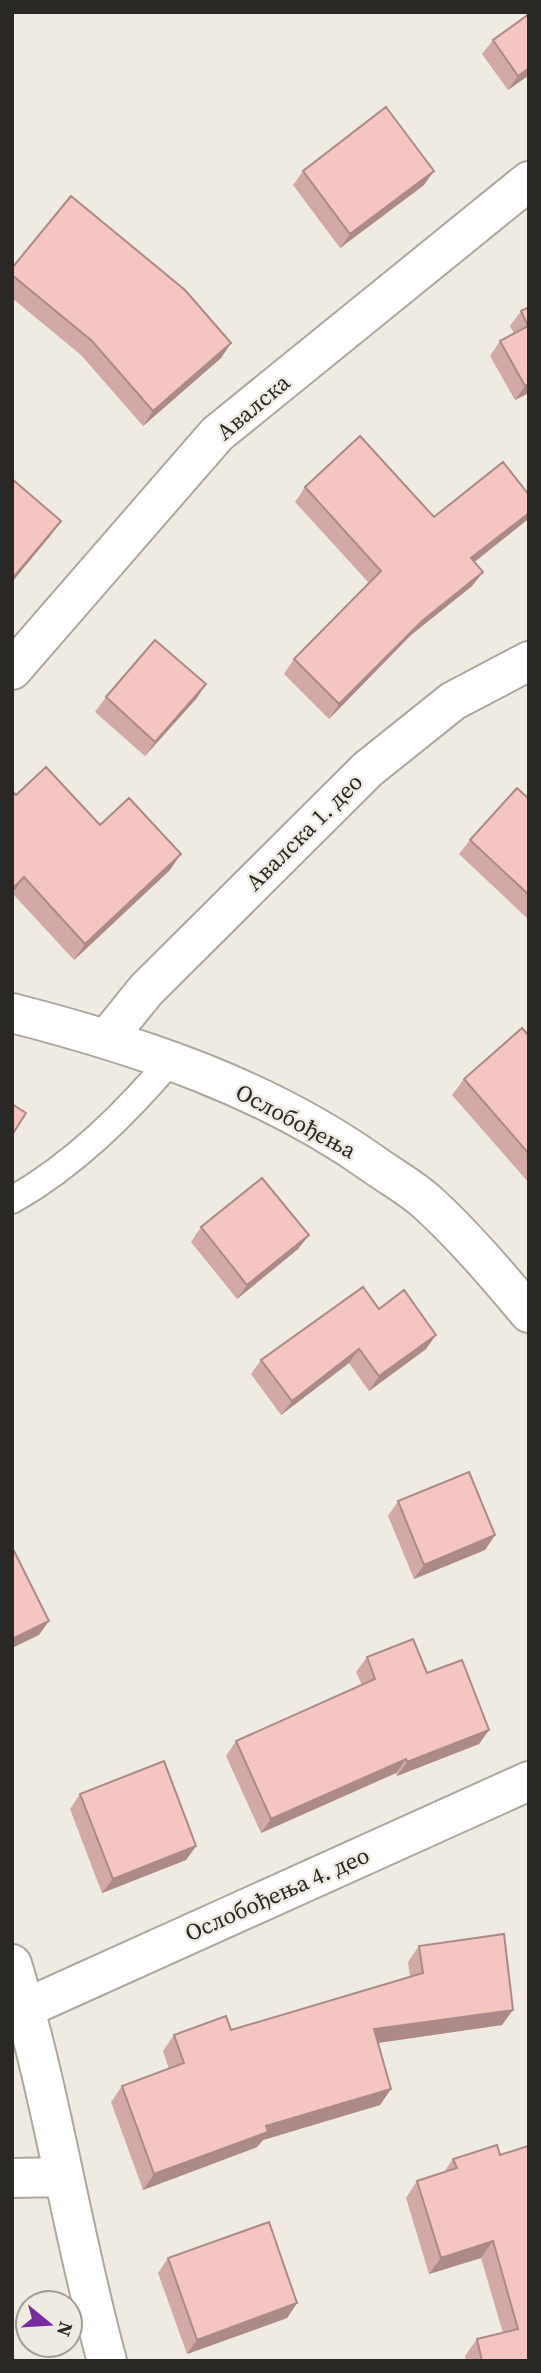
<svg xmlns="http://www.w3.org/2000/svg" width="541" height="2373" viewBox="0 0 541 2373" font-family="'Source Serif 4',serif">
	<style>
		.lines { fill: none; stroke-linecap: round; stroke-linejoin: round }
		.lane-casing { stroke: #aca8a0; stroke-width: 30 }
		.street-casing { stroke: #aca8a0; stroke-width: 42 }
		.secondary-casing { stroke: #aca8a0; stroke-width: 42 }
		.lane { stroke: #fff; stroke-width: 26 }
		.street { stroke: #fff; stroke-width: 38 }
		.secondary { stroke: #fff; stroke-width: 38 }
		.wall { fill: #d2a9a6 }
		.shaded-wall { fill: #ab8a87 }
		.building { fill: #f4c5c1; stroke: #ab8a87; stroke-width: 2 }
		.labels { text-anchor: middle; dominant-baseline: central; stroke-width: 5; stroke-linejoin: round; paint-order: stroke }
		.street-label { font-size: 23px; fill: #2a2825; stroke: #efebe2 }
	</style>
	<rect width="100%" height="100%" fill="#efebe2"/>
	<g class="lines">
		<defs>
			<path id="lane" d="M 12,1200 C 74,1165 126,1113 172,1059"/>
			<path id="street" d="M 12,670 L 217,434 L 529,181
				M 108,1037 L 146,990 L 368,769 L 453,701 L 529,661
				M 12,1964 C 52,2094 71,2230 107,2361
				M 26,2008 L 529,1781
				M 12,2178 L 62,2177"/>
			<path id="secondary" d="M 12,1013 C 141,1046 267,1088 376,1166 C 393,1178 413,1189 428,1203 C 465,1237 497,1275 529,1313"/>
		</defs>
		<use href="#lane" class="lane-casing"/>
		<use href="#street" class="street-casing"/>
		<use href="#secondary" class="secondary-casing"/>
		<use href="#lane" class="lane"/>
		<use href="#street" class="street"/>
		<use href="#secondary" class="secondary"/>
	</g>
	<path class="wall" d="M 493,40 L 529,75 L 508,90 L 482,54 Z
		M 303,171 L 424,185 L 340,248 L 293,185 Z
		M 12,268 L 231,343 L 221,358 L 143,426 L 81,355 L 12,298 Z
		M 529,307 L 529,393 L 515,400 L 490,356 L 500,341 L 514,333 L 510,326 L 521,311 Z
		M 305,487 L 434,517 L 527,520 L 475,562 L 483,572 L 472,586 L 411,635 L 329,719 L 284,674 L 294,659 L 369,583 L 295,502 Z
		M 206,684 L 196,699 L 145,756 L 95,712 L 106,697 Z
		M 16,795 L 100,825 L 170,870 L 74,960 L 13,894 Z
		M 529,799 L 529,920 L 459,854 L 470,840 Z
		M 529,1036 L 529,1183 L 452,1095 L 464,1079 Z
		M 201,1227 L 309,1235 L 298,1249 L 237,1299 L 191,1242 Z
		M 379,1309 L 426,1349 L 369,1391 L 349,1363 L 281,1415 L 251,1374 L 261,1360 Z
		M 398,1501 L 495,1535 L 485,1550 L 414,1579 L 388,1516 Z
		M 367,1657 L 427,1673 L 489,1730 L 479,1744 L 397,1776 L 396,1773 L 261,1833 L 226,1756 L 236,1741 L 362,1685 L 356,1672 Z
		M 80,1794 L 196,1846 L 186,1860 L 102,1893 L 70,1809 Z
		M 419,1946 L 502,2025 L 378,2043 L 391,2089 L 380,2105 L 263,2140 L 257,2147 L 143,2190 L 111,2102 L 122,2086 L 169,2069 L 163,2051 L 174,2035 L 231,2030 L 410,1977 L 408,1962 Z
		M 497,2145 L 529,2361 L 466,2361 L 465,2356 L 477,2339 L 503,2333 L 481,2258 L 429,2274 L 406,2198 L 417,2181 L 444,2172 L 453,2159 Z
		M 168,2258 L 297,2303 L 287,2318 L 187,2354 L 158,2273 Z"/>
	<path class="shaded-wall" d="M 529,68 L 529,75 L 508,90 L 518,76 Z
		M 434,171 L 424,185 L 340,248 L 350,234 Z
		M 231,343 L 221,358 L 143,426 L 153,411 Z
		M 529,384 L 529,393 L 515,400 L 525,386 Z
		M 529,513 L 529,518 L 527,520 L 461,572 L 471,558 Z
		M 61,521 L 51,535 L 12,582 L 12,579 Z
		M 483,572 L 472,586 L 411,635 L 329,719 L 339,704 L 422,621 Z
		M 206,684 L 196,699 L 145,756 L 155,742 Z
		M 181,854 L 170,870 L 74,960 L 85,944 Z
		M 24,877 L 12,894 L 12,889 Z
		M 309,1235 L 298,1249 L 237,1299 L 247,1285 Z
		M 436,1335 L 426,1349 L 369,1391 L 379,1376 Z
		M 359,1349 L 349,1363 L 281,1415 L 292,1401 Z
		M 495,1535 L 485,1550 L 414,1579 L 424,1565 Z
		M 49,1621 L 39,1635 L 12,1648 L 12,1639 Z
		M 489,1730 L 479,1744 L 397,1776 L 407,1762 Z
		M 406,1759 L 396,1773 L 261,1833 L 271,1819 Z
		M 196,1846 L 186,1860 L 102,1893 L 113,1879 Z
		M 513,2010 L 502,2025 L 363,2045 L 374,2029 Z
		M 391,2089 L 380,2105 L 263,2140 L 257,2147 L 143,2190 L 154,2174 L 266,2126 Z
		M 493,2241 L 481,2258 L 429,2274 L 441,2258 Z
		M 297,2303 L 287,2318 L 187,2354 L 197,2340 Z"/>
	<path class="building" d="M 529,14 L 529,68 L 518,76 L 493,40 Z
		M 386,107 L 434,171 L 350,234 L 303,171 Z
		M 71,196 L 185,290 L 231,343 L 153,411 L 92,341 L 12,275 L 12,268 Z
		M 529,307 L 529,384 L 525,386 L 500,341 L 528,326 L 521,311 Z
		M 360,436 L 434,517 L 503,462 L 529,495 L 529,513 L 471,558 L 483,572 L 422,621 L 339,704 L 294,659 L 381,571 L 305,487 Z
		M 12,479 L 61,521 L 12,579 Z
		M 155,640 L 206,684 L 155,742 L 106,697 Z
		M 46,767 L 100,825 L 129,798 L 181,854 L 85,944 L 24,877 L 12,889 L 12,791 L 16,795 Z
		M 517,788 L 529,799 L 529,895 L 470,840 Z
		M 522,1028 L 529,1036 L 529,1154 L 464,1079 Z
		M 12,1104 L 26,1113 L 12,1135 Z
		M 262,1178 L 309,1235 L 247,1285 L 201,1227 Z
		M 363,1287 L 379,1309 L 404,1290 L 436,1335 L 379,1376 L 359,1349 L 292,1401 L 261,1360 Z
		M 469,1472 L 495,1535 L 424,1565 L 398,1501 Z
		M 12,1547 L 49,1621 L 12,1639 Z
		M 413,1639 L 427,1673 L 462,1660 L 489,1730 L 407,1762 L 406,1759 L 271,1819 L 236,1741 L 375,1679 L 367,1657 Z
		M 164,1761 L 196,1846 L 113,1879 L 80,1794 Z
		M 504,1934 L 513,2010 L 374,2029 L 391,2089 L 266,2126 L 268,2132 L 154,2174 L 122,2086 L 184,2063 L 174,2035 L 226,2016 L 231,2030 L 423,1973 L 419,1946 Z
		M 497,2145 L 500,2155 L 528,2146 L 529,2149 L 529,2361 L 482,2361 L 477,2339 L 518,2329 L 493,2241 L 441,2258 L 417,2181 L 457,2168 L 453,2159 Z
		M 269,2222 L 297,2303 L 197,2340 L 168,2258 Z"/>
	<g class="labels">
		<g class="street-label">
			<text transform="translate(253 407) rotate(-40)">Авалска</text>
			<text transform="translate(304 832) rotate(-45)">Авалска 1. део</text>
			<text transform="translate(296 1121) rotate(28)">Ослобођења</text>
			<text transform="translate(277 1894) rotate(-24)">Ослобођења 4. део</text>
		</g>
	</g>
	<rect width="541" height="2373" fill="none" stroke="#2a2825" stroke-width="28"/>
	<g transform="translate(49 2324) rotate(108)"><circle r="33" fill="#efebe2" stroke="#a09d96" stroke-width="2"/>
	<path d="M0-5L12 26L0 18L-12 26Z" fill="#762b9e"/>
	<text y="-10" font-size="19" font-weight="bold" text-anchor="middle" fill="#2a2825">N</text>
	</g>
</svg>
